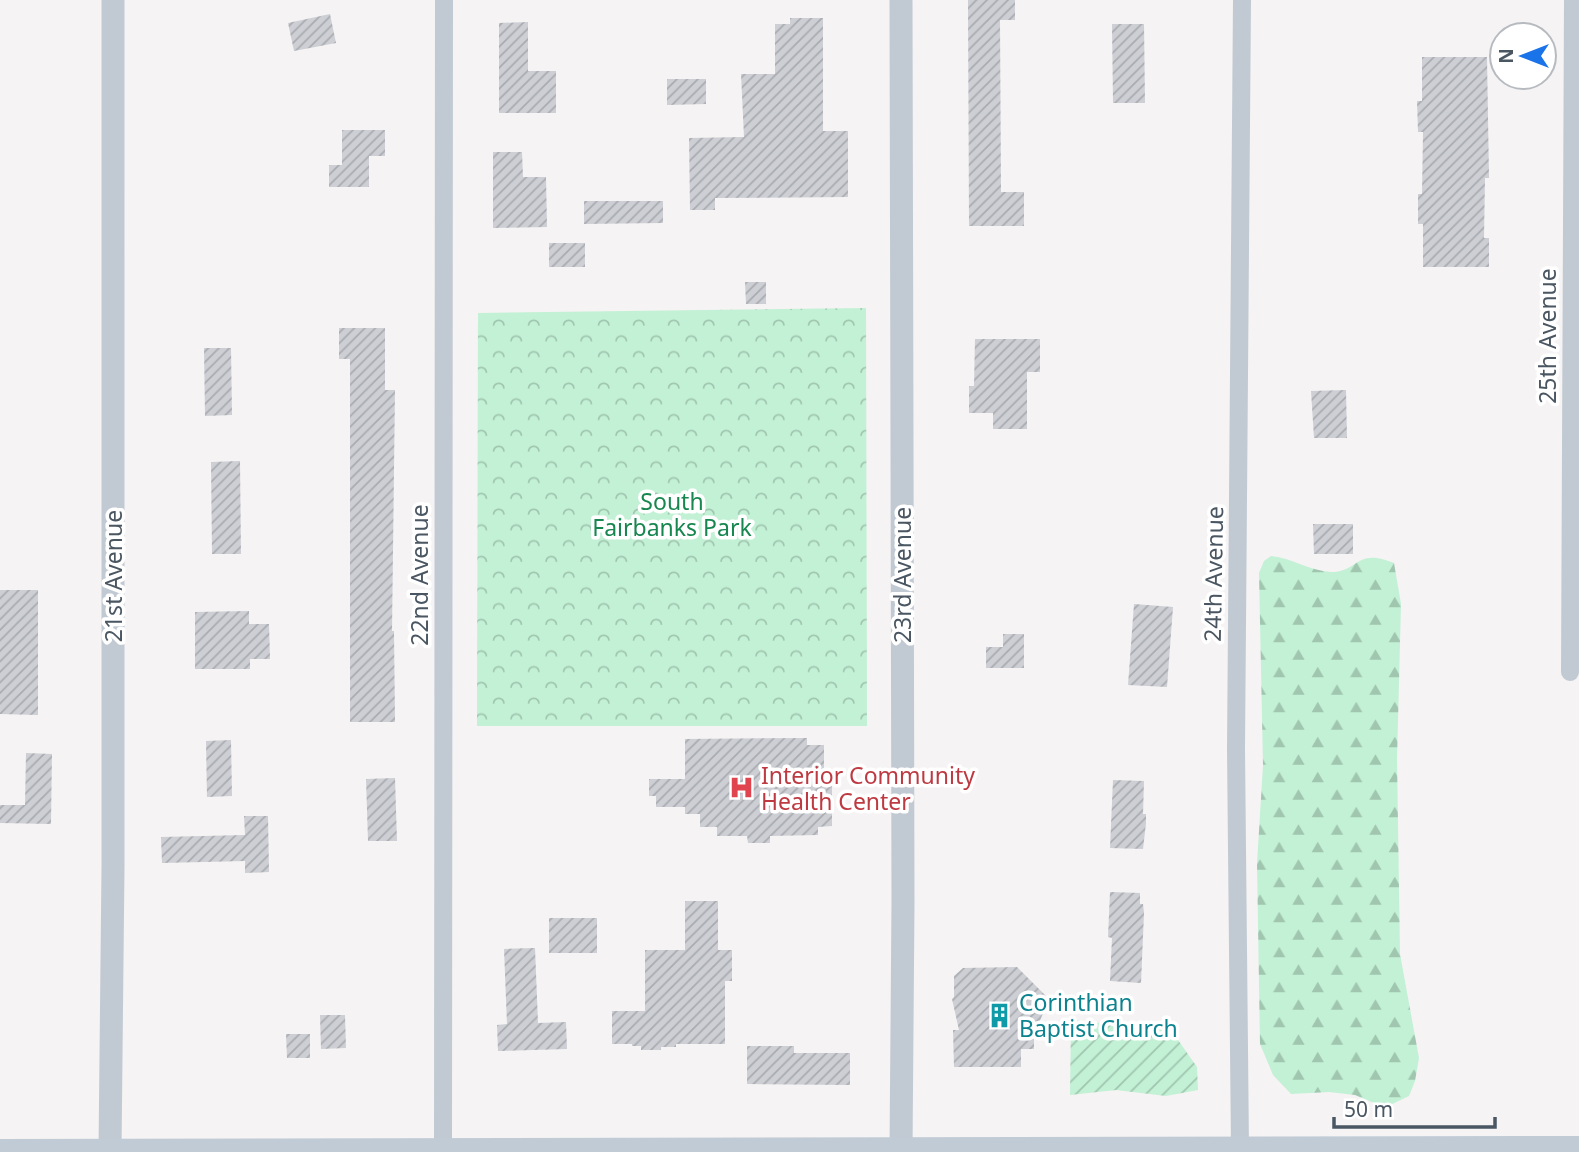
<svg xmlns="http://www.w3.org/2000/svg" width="1579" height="1152" viewBox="0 0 1579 1152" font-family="'Noto Sans',sans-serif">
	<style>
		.forest { fill: url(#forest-firs) }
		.park { fill: url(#park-crowns) }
		.garden { fill: url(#garden-furrows) }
		.building { fill: url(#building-hatch) }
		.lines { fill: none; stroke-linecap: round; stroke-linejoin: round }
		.minor { stroke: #c1cad2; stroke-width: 18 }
		.tertiary { stroke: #c1cad2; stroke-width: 23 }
		.secondary { stroke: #c1cbd6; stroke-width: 24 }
		.labels { text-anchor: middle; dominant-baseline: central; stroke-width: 7; stroke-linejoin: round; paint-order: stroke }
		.street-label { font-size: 23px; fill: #4a5661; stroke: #fff }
		.park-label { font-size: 23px; fill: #17864f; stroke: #fff }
		.health-label { font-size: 23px; fill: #be3a42; stroke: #fff; text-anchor: start }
		.culture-label { font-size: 23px; fill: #0d838f; stroke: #fff; text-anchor: start }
	</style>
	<defs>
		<pattern id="forest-firs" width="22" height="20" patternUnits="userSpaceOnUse" patternTransform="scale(1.75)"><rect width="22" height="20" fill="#c3f1d5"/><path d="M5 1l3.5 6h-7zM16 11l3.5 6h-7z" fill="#a0c6b0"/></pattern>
		<pattern id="park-crowns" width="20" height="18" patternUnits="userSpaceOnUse" patternTransform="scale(1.75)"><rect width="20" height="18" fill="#c3f1d5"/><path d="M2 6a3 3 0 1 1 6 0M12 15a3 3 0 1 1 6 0" fill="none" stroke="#a0c6b0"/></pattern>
		<pattern id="garden-furrows" width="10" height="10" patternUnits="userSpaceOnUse" patternTransform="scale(1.75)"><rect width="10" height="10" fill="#c3f1d5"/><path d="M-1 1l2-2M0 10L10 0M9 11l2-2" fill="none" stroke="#a0c6b0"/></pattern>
		<pattern id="building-hatch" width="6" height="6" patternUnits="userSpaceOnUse" patternTransform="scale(1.75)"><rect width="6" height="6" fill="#cdcfd5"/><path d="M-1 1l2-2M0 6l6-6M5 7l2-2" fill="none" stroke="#a8abb0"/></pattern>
	</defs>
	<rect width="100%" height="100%" fill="#f5f3f3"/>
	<path class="forest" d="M 1271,556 C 1293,558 1309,571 1331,572 C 1359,572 1356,547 1394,563 L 1401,604 L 1397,759 L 1400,954 L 1419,1058 L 1415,1081 L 1409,1096 L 1388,1106 L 1374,1103 L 1355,1095 L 1329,1092 L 1291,1094 L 1273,1075 L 1260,1044 L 1257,864 L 1263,765 L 1259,573 L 1264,561 Z"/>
	<path class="park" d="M 866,308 L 867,726 L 477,726 L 478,313 Z"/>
	<path class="garden" d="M 1071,1020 L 1171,1030 L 1197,1067 L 1198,1090 L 1166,1096 L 1116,1090 L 1070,1095 Z"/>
	<path class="building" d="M 968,0 L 1015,0 L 1015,20 L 1000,20 L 1001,192 L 1024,192 L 1024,226 L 969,226 Z
		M 330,14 L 336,43 L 294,51 L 288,23 Z
		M 790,18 L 823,18 L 823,131 L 848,131 L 848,197 L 715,198 L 715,210 L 690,210 L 689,138 L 744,137 L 741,74 L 775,74 L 775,24 L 790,24 Z
		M 528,22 L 528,71 L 556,71 L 556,113 L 499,113 L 499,23 Z
		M 1112,24 L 1144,24 L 1145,103 L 1113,103 Z
		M 1422,57 L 1487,57 L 1489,178 L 1485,178 L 1484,238 L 1489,238 L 1489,267 L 1423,267 L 1423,224 L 1418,224 L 1418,194 L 1422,194 L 1423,132 L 1418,132 L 1417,101 L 1422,101 Z
		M 667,79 L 706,79 L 706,104 L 667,105 Z
		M 342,130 L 385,130 L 385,156 L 369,156 L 369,187 L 329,187 L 329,165 L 342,165 Z
		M 493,152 L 522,152 L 523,177 L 546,177 L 547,227 L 493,228 Z
		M 584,201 L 663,201 L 663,223 L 584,224 Z
		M 549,243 L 585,243 L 585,267 L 549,267 Z
		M 745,282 L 766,282 L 766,304 L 746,304 Z
		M 339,328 L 385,328 L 385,390 L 395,390 L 392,631 L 394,631 L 395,722 L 350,722 L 350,359 L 339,359 Z
		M 975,339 L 1040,339 L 1040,372 L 1027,372 L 1027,429 L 993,429 L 993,413 L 969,413 L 969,386 L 974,386 Z
		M 204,348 L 231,348 L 232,415 L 205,416 Z
		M 1346,390 L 1347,438 L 1314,438 L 1311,391 Z
		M 240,461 L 241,554 L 212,554 L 211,462 Z
		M 1313,524 L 1353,524 L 1353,554 L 1314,554 Z
		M 0,590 L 38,590 L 38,715 L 0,714 Z
		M 1134,604 L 1173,607 L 1167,687 L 1128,685 Z
		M 249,611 L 249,624 L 269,624 L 270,659 L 250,659 L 250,669 L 195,669 L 195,612 Z
		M 1003,634 L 1024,634 L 1024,668 L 986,668 L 986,647 L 1003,647 Z
		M 807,738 L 807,745 L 824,745 L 824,779 L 832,779 L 832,826 L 818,827 L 818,835 L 770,836 L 770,843 L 748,843 L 747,836 L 717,836 L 717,827 L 700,827 L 700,814 L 685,814 L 685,807 L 656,807 L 656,796 L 649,796 L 649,779 L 685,779 L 685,739 Z
		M 231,740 L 232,796 L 207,797 L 206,741 Z
		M 26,753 L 52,754 L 51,824 L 0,823 L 0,805 L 25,805 Z
		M 395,778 L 397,841 L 368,841 L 366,779 Z
		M 1113,780 L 1144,781 L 1143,814 L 1146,814 L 1146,823 L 1143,849 L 1110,848 Z
		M 244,816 L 268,816 L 269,872 L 245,873 L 245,861 L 162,863 L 161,837 L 245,835 Z
		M 1110,892 L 1140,893 L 1140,904 L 1143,904 L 1144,913 L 1141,983 L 1110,981 L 1112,938 L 1108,937 Z
		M 685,901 L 718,901 L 718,950 L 732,950 L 732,981 L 725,981 L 725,1044 L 676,1044 L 676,1047 L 661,1047 L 661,1050 L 641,1050 L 641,1046 L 632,1046 L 632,1044 L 612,1044 L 612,1011 L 645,1011 L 645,950 L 685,950 Z
		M 549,918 L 597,918 L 597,953 L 549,953 Z
		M 535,948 L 538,1023 L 566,1022 L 567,1049 L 498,1051 L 497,1025 L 507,1024 L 504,949 Z
		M 1017,967 L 1049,999 L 1034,1035 L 1034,1049 L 1021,1049 L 1021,1067 L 954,1067 L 953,1030 L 959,1030 L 952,999 L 954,997 L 954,976 L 963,968 Z
		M 320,1015 L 345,1015 L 346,1048 L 321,1049 Z
		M 286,1034 L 310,1034 L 310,1058 L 287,1058 Z
		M 747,1046 L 794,1046 L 794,1053 L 850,1053 L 850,1085 L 747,1084 Z"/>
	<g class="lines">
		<path class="minor" d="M 1570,672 L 1573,0
			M 1240,1149 L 1236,749 L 1242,0
			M 443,1150 L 444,0"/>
		<path class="tertiary" d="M 110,1151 L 113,866 L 113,0
			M 901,1152 L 903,901 L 901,0"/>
		<path class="secondary" d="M 0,1151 L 1579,1148"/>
	</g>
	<defs>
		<symbol id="hospital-bare" viewBox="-9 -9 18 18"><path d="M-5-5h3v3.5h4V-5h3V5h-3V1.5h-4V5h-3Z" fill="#e0444e" stroke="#fff" stroke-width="2.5" paint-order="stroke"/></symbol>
		<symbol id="building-bare" viewBox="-9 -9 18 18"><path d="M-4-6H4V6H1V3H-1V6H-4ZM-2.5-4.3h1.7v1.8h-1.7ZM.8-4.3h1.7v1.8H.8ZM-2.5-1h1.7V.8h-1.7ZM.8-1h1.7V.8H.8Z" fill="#0f9aa8" stroke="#fff" stroke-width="2.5" paint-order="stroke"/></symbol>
	</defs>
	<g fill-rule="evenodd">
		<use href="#hospital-bare" x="724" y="770" width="35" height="35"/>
		<use href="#building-bare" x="982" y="998" width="35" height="35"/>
	</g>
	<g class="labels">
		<g class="street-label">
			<text transform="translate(1547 336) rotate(-90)">25th Avenue</text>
			<text transform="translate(1213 574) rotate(-89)">24th Avenue</text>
			<text transform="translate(419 575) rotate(-90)">22nd Avenue</text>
			<text transform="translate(902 575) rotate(-90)">23rd Avenue</text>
			<text transform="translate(113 576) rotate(-90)">21st Avenue</text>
		</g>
		<g class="park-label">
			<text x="672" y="501">South<tspan x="672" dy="26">Fairbanks Park</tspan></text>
		</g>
		<g class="health-label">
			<text x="761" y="775">Interior Community<tspan x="761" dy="26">Health Center</tspan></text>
		</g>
		<g class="culture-label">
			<text x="1019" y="1002">Corinthian<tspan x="1019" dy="26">Baptist Church</tspan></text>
		</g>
	</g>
	<g transform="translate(1523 56) rotate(270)"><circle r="33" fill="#ffffff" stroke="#b7bbc0" stroke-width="2"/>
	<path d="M0-5L12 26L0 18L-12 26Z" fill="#1a73e8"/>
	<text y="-10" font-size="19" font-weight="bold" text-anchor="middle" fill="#4a5661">N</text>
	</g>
	<path d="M1334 1117v10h161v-10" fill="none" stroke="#4a5661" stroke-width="3.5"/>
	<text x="1344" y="1117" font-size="21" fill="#4a5661" stroke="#ffffff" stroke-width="5" paint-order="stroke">50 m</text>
</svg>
